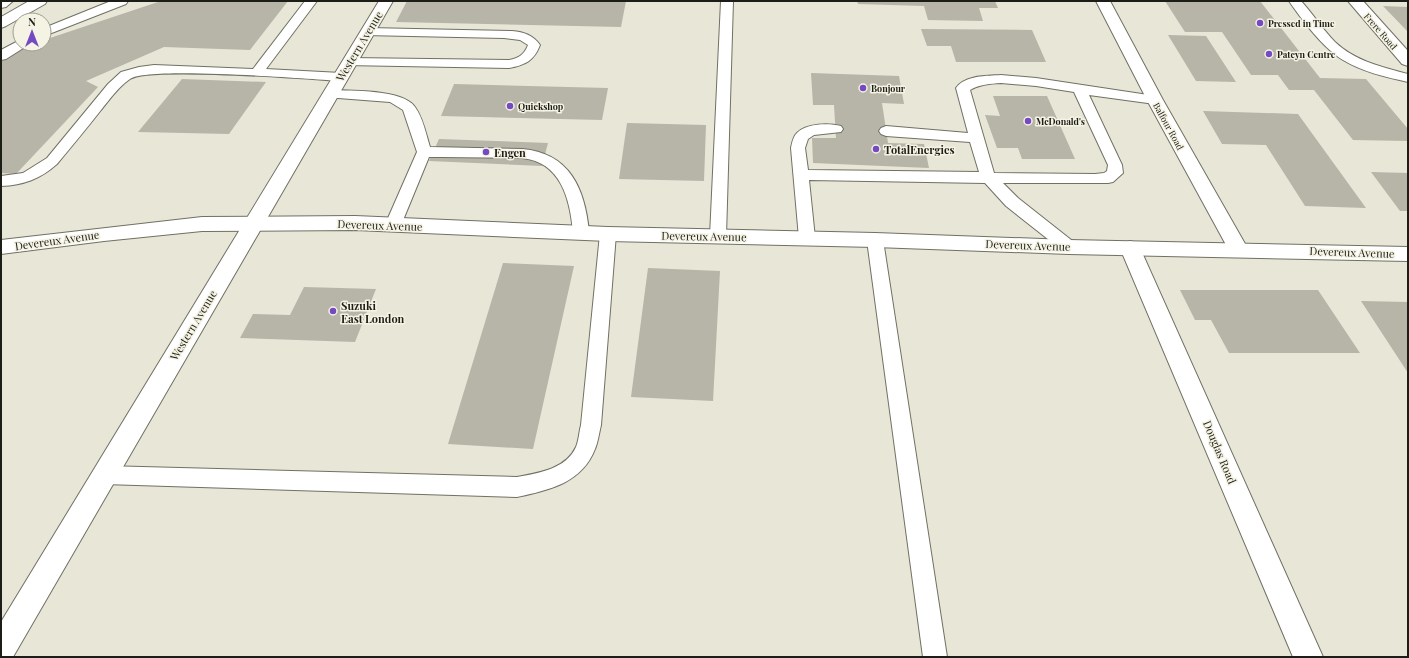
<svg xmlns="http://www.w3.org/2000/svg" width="1409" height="658" viewBox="0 0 1409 658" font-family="'Playfair Display',serif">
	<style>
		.building { fill: #b6b5a7 }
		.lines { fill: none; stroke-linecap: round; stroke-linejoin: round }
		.service-casing { stroke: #717063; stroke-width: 2 }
		.minor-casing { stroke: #717063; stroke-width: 2 }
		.tertiary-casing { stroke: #717063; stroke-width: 2 }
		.secondary-casing { stroke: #717063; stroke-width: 2 }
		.primary-casing { stroke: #717063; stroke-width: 2 }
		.service { fill: #fff; fill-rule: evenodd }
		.minor { fill: #fff; fill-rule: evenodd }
		.tertiary { fill: #fff; fill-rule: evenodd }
		.secondary { fill: #fff; fill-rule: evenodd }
		.primary { fill: #fff; fill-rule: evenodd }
		.poi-dot { fill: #7549c1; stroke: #f4f3e4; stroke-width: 1.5 }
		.labels { text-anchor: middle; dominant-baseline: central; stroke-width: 3; stroke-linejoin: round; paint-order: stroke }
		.far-poi-label { font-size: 9px; font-weight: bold; fill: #1d1d17; stroke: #f4f3e4; text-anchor: start }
		.far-street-label { font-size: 9px; fill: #1d1d17; stroke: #f4f3e4 }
		.street-label { font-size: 11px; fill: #1d1d17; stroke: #f4f3e4 }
		.poi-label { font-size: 11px; font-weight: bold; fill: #1d1d17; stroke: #f4f3e4; text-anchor: start }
	</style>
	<rect width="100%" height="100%" fill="#e7e6d7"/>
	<path class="building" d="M 161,1 L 288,1 L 250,50 L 164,47 L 86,81 L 98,87 L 16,174 L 1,173 L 1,59 L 11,51 L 32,44 L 44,44 L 44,40 Z
		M 407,1 L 626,1 L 621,27 L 396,22 Z
		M 857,1 L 995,1 L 998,8 L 979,8 L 983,21 L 928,20 L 924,6 L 858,4 Z
		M 1165,1 L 1260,1 L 1320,78 L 1366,79 L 1408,129 L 1408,141 L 1353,140 L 1314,90 L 1289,90 L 1278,75 L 1251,75 L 1222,32 L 1185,32 Z
		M 1383,6 L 1408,7 L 1408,32 Z
		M 921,29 L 1032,30 L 1046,62 L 956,62 L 951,46 L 927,46 Z
		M 1168,35 L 1206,36 L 1236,82 L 1196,81 Z
		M 811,73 L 899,76 L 904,104 L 882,103 L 888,143 L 924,144 L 929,168 L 813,163 L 812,138 L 836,138 L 834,105 L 813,105 Z
		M 182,79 L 266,82 L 229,134 L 138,132 Z
		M 454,84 L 608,88 L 602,120 L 441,116 Z
		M 993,96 L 1047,96 L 1075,159 L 1022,159 L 1018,148 L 997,148 L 985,115 L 1000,116 Z
		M 1203,111 L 1298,114 L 1366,208 L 1305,206 L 1266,145 L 1222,144 Z
		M 627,123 L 706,125 L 704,181 L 619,179 Z
		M 439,139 L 548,143 L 542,166 L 429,161 Z
		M 1371,172 L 1408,173 L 1408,211 L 1400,211 Z
		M 503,263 L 574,266 L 533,449 L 448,444 Z
		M 648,268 L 720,271 L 713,401 L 631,397 Z
		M 304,287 L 376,289 L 355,342 L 240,338 L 253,314 L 290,315 Z
		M 1180,290 L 1318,290 L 1360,353 L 1229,353 L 1211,320 L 1195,320 Z
		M 1361,301 L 1408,302 L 1408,373 Z"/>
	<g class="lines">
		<defs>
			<path id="service" d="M 111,1 L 128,1 L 126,4 L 44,36 L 44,28 Z
				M 305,1 L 317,1 L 266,69 L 341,73 L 346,74 L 348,77 L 346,80 L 341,81 C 309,79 148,66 130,79 C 118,87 110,99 101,110 C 87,128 72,146 57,164 C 40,179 24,185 1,186 L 1,176 L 23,173 L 47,158 L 108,84 L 121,72 L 139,67 L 154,65 L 253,69 Z
				M 721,1 L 733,1 L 726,236 L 724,240 L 718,242 L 712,240 L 710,236 Z
				M 1289,1 L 1301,1 C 1313,14 1323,30 1335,42 C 1355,61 1382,67 1408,74 L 1408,82 C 1386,77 1363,72 1343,60 C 1324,49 1302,20 1289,1 Z
				M 368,28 L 512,31 C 524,32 533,35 540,45 C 534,61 525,65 509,68 L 345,65 L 343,62 L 345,59 L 350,58 L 509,60 C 519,58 524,55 528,45 L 520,40 L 504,38 L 364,35 L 362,32 L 364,29 Z
				M 20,40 L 20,44 L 26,44 L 25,47 L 6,59 L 1,60 L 1,50 Z
				M 1001,75 L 1036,78 L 1155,96 L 1160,97 L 1162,100 L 1160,103 L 1155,104 L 1089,95 L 1122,165 L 1123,173 L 1113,182 L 1108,183 L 1003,183 L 1018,198 L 1075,243 L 1077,247 L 1075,251 L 1069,253 L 1063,251 L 1006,206 L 985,183 L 809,180 L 815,238 L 813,242 L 807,244 L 801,242 L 799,238 L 791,148 C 792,143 793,137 797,133 C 806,123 829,123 841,126 L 843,129 L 841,132 L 814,135 L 808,139 L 805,148 L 808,170 L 979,172 L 970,142 L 886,136 L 881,134 L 879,131 L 881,128 L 886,126 L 968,133 L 956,88 C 965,75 987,76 1001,75 ZM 1001,83 L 1036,86 L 1074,92 L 1108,165 L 1107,171 L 1104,173 L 1095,174 L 994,173 L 970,90 C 980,84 990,84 1001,83 Z
				M 330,90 C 351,91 403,89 415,107 C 423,118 426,134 430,147 L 522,149 C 570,153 585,189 589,232 L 587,236 L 581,238 L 575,236 L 573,232 C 570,199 561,162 522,158 L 441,157 L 429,157 L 401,225 L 399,229 L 393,231 L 387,229 L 385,225 L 417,152 L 403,110 L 390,102 L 325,97 L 323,94 L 325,91 Z
				M 608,228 L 614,230 L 616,234 L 601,425 C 599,433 598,442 595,449 C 582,483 549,490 517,497 L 104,484 L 97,482 L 94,475 L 97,468 L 104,466 L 517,477 C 539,473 566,469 576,447 C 579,440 579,432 581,425 L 600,234 L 602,230 Z
				M 875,234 L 881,236 L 883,240 L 947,657 L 923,657 L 867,240 L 869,236 Z"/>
			<path id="minor" d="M 379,1 L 393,1 L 13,657 L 1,657 L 1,622 Z
				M 1096,1 L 1110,1 L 1163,100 L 1248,249 L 1245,254 L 1238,256 L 1231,254 L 1147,100 Z
				M 1130,241 L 1137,243 L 1140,248 L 1323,657 L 1293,657 L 1120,248 L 1123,243 Z"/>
			<path id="tertiary" d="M 1348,1 L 1363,1 L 1408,51 L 1408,66 L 1402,64 Z"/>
			<path id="secondary" d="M 355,216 L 608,227 L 875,233 L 1069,240 L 1408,247 L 1408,261 L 1069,254 L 875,247 L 608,241 L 355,230 L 202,231 L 104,241 L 1,254 L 1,240 L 202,217 Z"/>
			<path id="primary" d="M 1,1 L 13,1 L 6,7 L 1,8 Z
				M 29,1 L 47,1 L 45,4 L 6,26 L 1,28 L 1,17 Z"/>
		</defs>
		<use href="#service" class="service-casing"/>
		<use href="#minor" class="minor-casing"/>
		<use href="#tertiary" class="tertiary-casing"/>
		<use href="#secondary" class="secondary-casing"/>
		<use href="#primary" class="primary-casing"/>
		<use href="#service" class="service"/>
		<use href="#minor" class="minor"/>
		<use href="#tertiary" class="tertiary"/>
		<use href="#secondary" class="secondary"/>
		<use href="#primary" class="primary"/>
	</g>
	<g class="poi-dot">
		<circle cx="1260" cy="23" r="4"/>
		<circle cx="1269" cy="54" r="4"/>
		<circle cx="863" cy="88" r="4"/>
		<circle cx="510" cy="106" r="4"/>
		<circle cx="1028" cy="121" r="4"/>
		<circle cx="876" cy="149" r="4"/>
		<circle cx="486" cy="152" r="4"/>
		<circle cx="333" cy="311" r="4"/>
	</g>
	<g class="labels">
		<g class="far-poi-label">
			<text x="1268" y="23">Pressed in Time</text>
			<text x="1277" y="54">Patcyn Centre</text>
			<text x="871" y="88">Bonjour</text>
			<text x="518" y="106">Quickshop</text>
			<text x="1036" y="121">McDonald's</text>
		</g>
		<g class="far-street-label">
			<text transform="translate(1381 31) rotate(49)">Frere Road</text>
			<text transform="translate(1169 126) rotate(61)">Balfour Road</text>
		</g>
		<g class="street-label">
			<text transform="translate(359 46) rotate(-59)">Western Avenue</text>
			<text transform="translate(380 225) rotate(2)">Devereux Avenue</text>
			<text transform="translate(704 236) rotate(1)">Devereux Avenue</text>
			<text transform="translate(57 240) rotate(-8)">Devereux Avenue</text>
			<text transform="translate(1028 245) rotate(2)">Devereux Avenue</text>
			<text transform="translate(1352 252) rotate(2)">Devereux Avenue</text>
			<text transform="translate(193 325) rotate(-59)">Western Avenue</text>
			<text transform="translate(1220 452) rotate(67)">Douglas Road</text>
		</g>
		<g class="poi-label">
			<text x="884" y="149">TotalEnergies</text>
			<text x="494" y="152">Engen</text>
			<text x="341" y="305">Suzuki<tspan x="341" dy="13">East London</tspan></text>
		</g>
	</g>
	<rect width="1409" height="658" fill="none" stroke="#1d1d17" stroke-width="4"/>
	<g transform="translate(32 32)"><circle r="19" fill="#f4f3e4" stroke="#9e9d92"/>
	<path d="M0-3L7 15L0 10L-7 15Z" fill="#7549c1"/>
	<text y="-6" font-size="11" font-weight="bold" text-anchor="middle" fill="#1d1d17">N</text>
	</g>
</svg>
